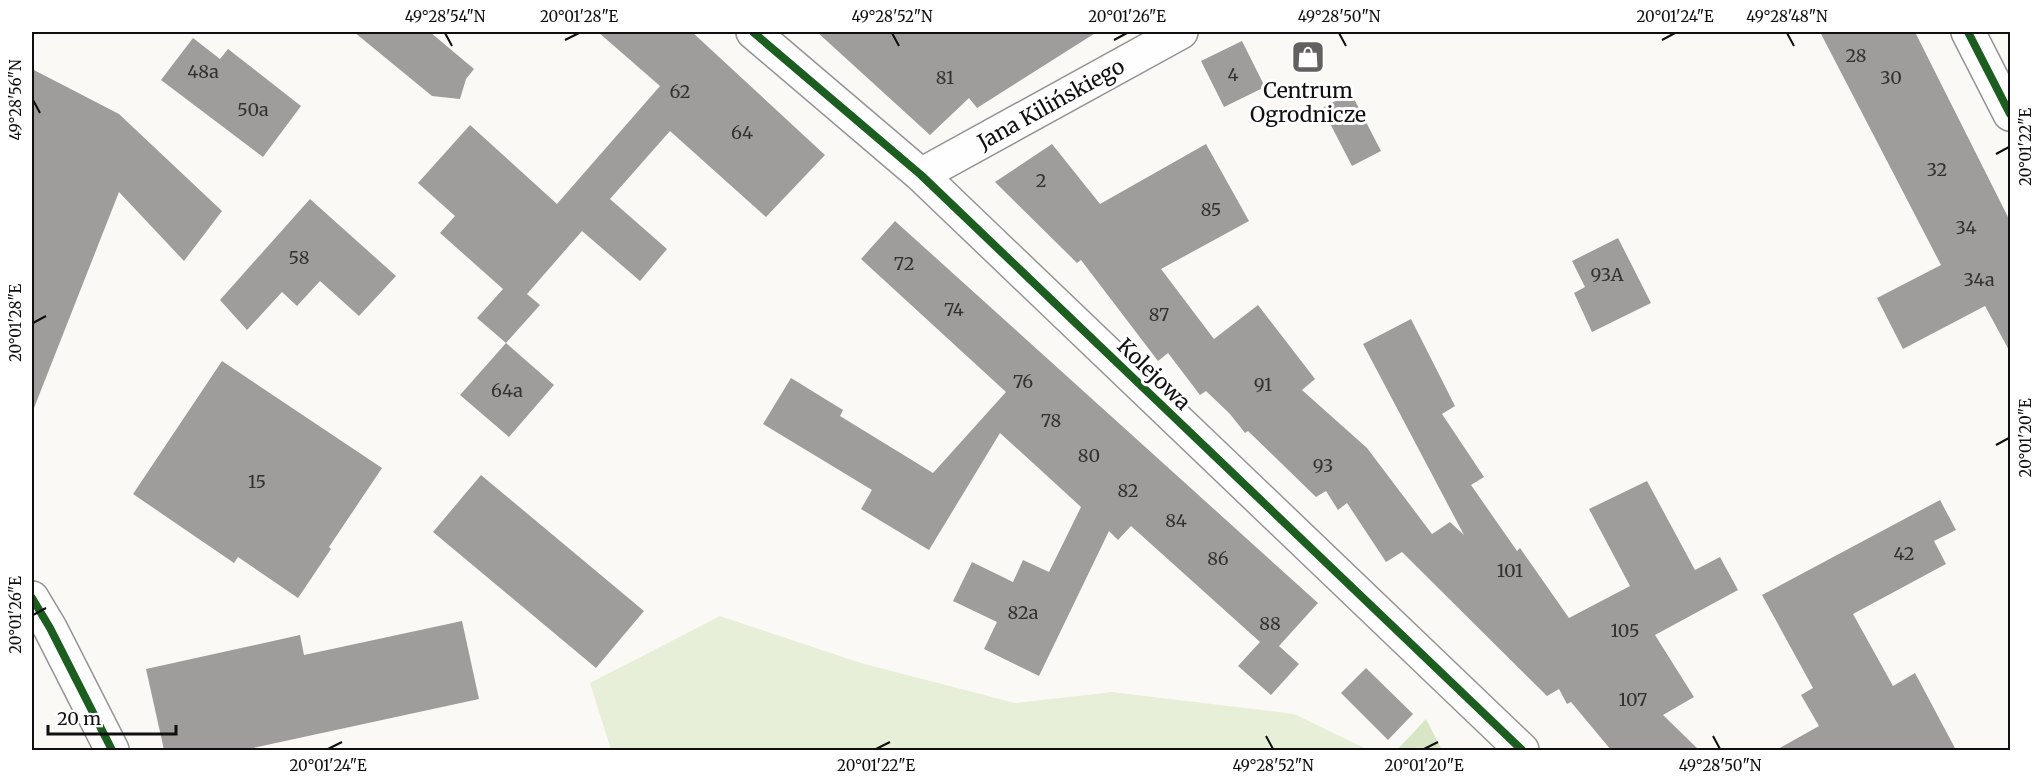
<svg xmlns="http://www.w3.org/2000/svg" width="2042" height="782" viewBox="0 0 2042 782" font-family="Merriweather,serif">
	<style>
		.green { fill: #e8efd8 }
		.forest { fill: #d9e6c6 }
		.building { fill: #9f9d9b }
		.lines { fill: none; stroke-linecap: round; stroke-linejoin: round }
		.minor-casing { stroke: #959493; stroke-width: 36 }
		.minor { stroke: #fefefe; stroke-width: 33 }
		.cycleway-casing { stroke: #fff; stroke-width: 11 }
		.cycleway { stroke: #1b5e20; stroke-width: 8 }
		.ticks { fill: none; stroke: #0f0f0f; stroke-width: 2 }
		.labels { text-anchor: middle; dominant-baseline: central; stroke-width: 6; stroke-linejoin: round; paint-order: stroke }
		.number-label { font-size: 18px; fill: #333232 }
		.poi-label { font-size: 21px; fill: #0f0f0f; stroke: #fff }
		.street-label { font-size: 21px; fill: #0f0f0f; stroke: #fff }
		.neatline { fill: none; stroke: #0f0f0f; stroke-width: 2 }
		.ticks-label { font-size: 15px; text-anchor: middle; fill: #0f0f0f }
	</style>
	<rect width="100%" height="100%" fill="#fbf9f6"/>
	<path class="green" d="M 720,616 L 861,663 L 1015,703 L 1112,692 L 1294,714 L 1369,750 L 611,750 L 590,683 Z"/>
	<path class="forest" d="M 1426,719 L 1442,750 L 1397,750 Z"/>
	<path class="building" d="M 354,32 L 430,32 L 474,69 L 466,79 L 460,99 L 432,96 Z
		M 598,32 L 692,32 L 825,155 L 766,217 L 670,131 L 610,199 L 667,249 L 640,281 L 582,231 L 527,294 L 540,305 L 506,343 L 477,318 L 503,289 L 440,233 L 455,216 L 418,183 L 470,125 L 557,204 L 660,86 Z
		M 817,32 L 1097,32 L 977,108 L 969,98 L 930,135 Z
		M 1820,32 L 1915,32 L 2010,221 L 2010,352 L 1985,306 L 1903,349 L 1877,298 L 1941,265 Z
		M 193,38 L 220,59 L 228,49 L 301,106 L 263,157 L 161,80 Z
		M 1242,41 L 1265,87 L 1224,107 L 1201,61 Z
		M 32,69 L 119,114 L 222,211 L 184,261 L 119,192 L 34,408 L 32,408 Z
		M 1351,93 L 1381,151 L 1352,166 L 1322,108 Z
		M 1052,144 L 1100,204 L 1206,144 L 1249,221 L 1161,269 L 1214,339 L 1258,305 L 1315,379 L 1302,390 L 1367,448 L 1432,534 L 1450,522 L 1464,535 L 1363,344 L 1411,319 L 1455,406 L 1442,414 L 1484,477 L 1471,485 L 1517,551 L 1520,548 L 1569,618 L 1630,586 L 1589,509 L 1647,481 L 1695,570 L 1720,557 L 1738,590 L 1655,635 L 1694,697 L 1663,715 L 1699,750 L 1611,750 L 1571,702 L 1567,704 L 1559,689 L 1547,696 L 1402,552 L 1386,562 L 1347,503 L 1338,510 L 1326,491 L 1316,497 L 1248,431 L 1245,433 L 1230,414 L 1206,391 L 1200,395 L 1168,353 L 1158,361 L 1081,260 L 1077,263 L 995,182 Z
		M 310,199 L 396,276 L 359,316 L 320,281 L 297,306 L 282,292 L 247,330 L 220,300 Z
		M 895,221 L 1318,603 L 1279,646 L 1299,664 L 1271,695 L 1238,666 L 1260,642 L 1131,526 L 1118,540 L 1109,531 L 1039,676 L 984,649 L 997,622 L 953,601 L 972,562 L 1013,582 L 1023,560 L 1049,572 L 1081,507 L 1000,433 L 929,550 L 861,509 L 872,490 L 763,424 L 791,378 L 843,410 L 840,416 L 933,473 L 1006,392 L 861,259 Z
		M 1618,238 L 1651,303 L 1592,332 L 1574,293 L 1585,287 L 1572,261 Z
		M 506,343 L 554,385 L 509,437 L 460,395 Z
		M 222,361 L 382,468 L 329,547 L 331,549 L 298,598 L 238,557 L 234,563 L 133,494 Z
		M 481,475 L 644,611 L 596,668 L 433,532 Z
		M 1940,500 L 1956,530 L 1934,541 L 1946,564 L 1853,614 L 1893,686 L 1915,673 L 1956,750 L 1776,750 L 1819,726 L 1801,695 L 1813,688 L 1762,595 Z
		M 462,621 L 479,699 L 244,750 L 164,750 L 146,669 L 300,635 L 304,655 Z
		M 1366,668 L 1413,714 L 1388,740 L 1341,693 Z"/>
	<g class="lines">
		<defs>
			<path id="minor" d="M 753,32 L 921,175 L 1522,750
				M 1968,32 L 2010,114
				M 921,175 L 1181,32
				M 32,598 L 50,628 L 112,750"/>
		</defs>
		<use href="#minor" class="minor-casing"/>
		<use href="#minor" class="minor"/>
		<defs>
			<path id="cycleway" d="M 753,32 L 921,175 L 1522,750
				M 1968,32 L 2010,114
				M 32,598 L 50,628 L 112,750"/>
		</defs>
		<use href="#cycleway" class="cycleway-casing"/>
		<use href="#cycleway" class="cycleway"/>
	</g>
	<path class="ticks" d="M 445,33 L 452,46M 892,33 L 899,46M 1339,33 L 1346,46M 1787,33 L 1794,46M 565,40 L 579,33M 1114,40 L 1127,33M 1662,40 L 1675,33M 33,100 L 40,113M 1996,154 L 2009,147M 33,323 L 46,316M 1996,445 L 2009,438M 33,615 L 46,608M 1266,736 L 1273,749M 1713,736 L 1720,749M 328,749 L 342,742M 876,749 L 890,742M 1424,749 L 1438,742"/>
	<defs>
		<symbol id="shop-square" viewBox="-11 -11 22 22"><rect x="-9" y="-9" width="18" height="18" rx="4" fill="#626160" stroke="#fff"/><path d="M-5-2.5h2.3a2.7 3.5 0 0 1 5.4 0H5L5.5 6h-11ZM-1.5-2.5h3a1.5 2.3 0 0 0-3 0Z" fill="#fff"/></symbol>
	</defs>
	<g fill-rule="evenodd">
		<use href="#shop-square" x="1289" y="38" width="38" height="38"/>
	</g>
	<g class="labels">
		<g class="number-label">
			<text x="1856" y="55">28</text>
			<text x="203" y="71">48a</text>
			<text x="1233" y="74">4</text>
			<text x="945" y="77">81</text>
			<text x="1891" y="77">30</text>
			<text x="680" y="91">62</text>
			<text x="253" y="109">50a</text>
			<text x="742" y="132">64</text>
			<text x="1937" y="169">32</text>
			<text x="1041" y="180">2</text>
			<text x="1211" y="209">85</text>
			<text x="1966" y="227">34</text>
			<text x="299" y="257">58</text>
			<text x="904" y="263">72</text>
			<text x="1607" y="274">93A</text>
			<text x="1979" y="279">34a</text>
			<text x="954" y="309">74</text>
			<text x="1159" y="314">87</text>
			<text x="1023" y="381">76</text>
			<text x="1263" y="384">91</text>
			<text x="507" y="390">64a</text>
			<text x="1051" y="420">78</text>
			<text x="1089" y="455">80</text>
			<text x="1323" y="465">93</text>
			<text x="257" y="481">15</text>
			<text x="1128" y="490">82</text>
			<text x="1176" y="520">84</text>
			<text x="1904" y="553">42</text>
			<text x="1218" y="558">86</text>
			<text x="1510" y="570">101</text>
			<text x="1023" y="612">82a</text>
			<text x="1270" y="623">88</text>
			<text x="1625" y="630">105</text>
			<text x="1633" y="699">107</text>
		</g>
		<g class="poi-label">
			<text x="1308" y="90">Centrum<tspan x="1308" dy="24">Ogrodnicze</tspan></text>
		</g>
		<g class="street-label">
			<text transform="translate(1051 104) rotate(-29)">Jana Kilińskiego</text>
			<text transform="translate(1154 374) rotate(44)">Kolejowa</text>
		</g>
	</g>
	<rect width="2042" height="782" fill="none" stroke="#ffffff" stroke-width="66"/>
	<path d="M48 725v9h128v-9" fill="none" stroke="#0f0f0f" stroke-width="3"/>
	<text x="57" y="725" font-size="18" fill="#0f0f0f" stroke="#ffffff" stroke-width="4.5" paint-order="stroke">20 m</text>
	<rect x="33" y="33" width="1976" height="716" class="neatline"/>
	<g class="ticks-label">
		<text x="445" y="22">49°28'54"N</text>
		<text x="579" y="22">20°01'28"E</text>
		<text x="892" y="22">49°28'52"N</text>
		<text x="1127" y="22">20°01'26"E</text>
		<text x="1339" y="22">49°28'50"N</text>
		<text x="1675" y="22">20°01'24"E</text>
		<text x="1787" y="22">49°28'48"N</text>
		<text transform="translate(16 100) rotate(-90)" y="5">49°28'56"N</text>
		<text transform="translate(2026 147) rotate(-90)" y="5">20°01'22"E</text>
		<text transform="translate(16 323) rotate(-90)" y="5">20°01'28"E</text>
		<text transform="translate(2026 438) rotate(-90)" y="5">20°01'20"E</text>
		<text transform="translate(16 615) rotate(-90)" y="5">20°01'26"E</text>
		<text x="328" y="771">20°01'24"E</text>
		<text x="876" y="771">20°01'22"E</text>
		<text x="1273" y="771">49°28'52"N</text>
		<text x="1424" y="771">20°01'20"E</text>
		<text x="1720" y="771">49°28'50"N</text>
	</g>
</svg>
